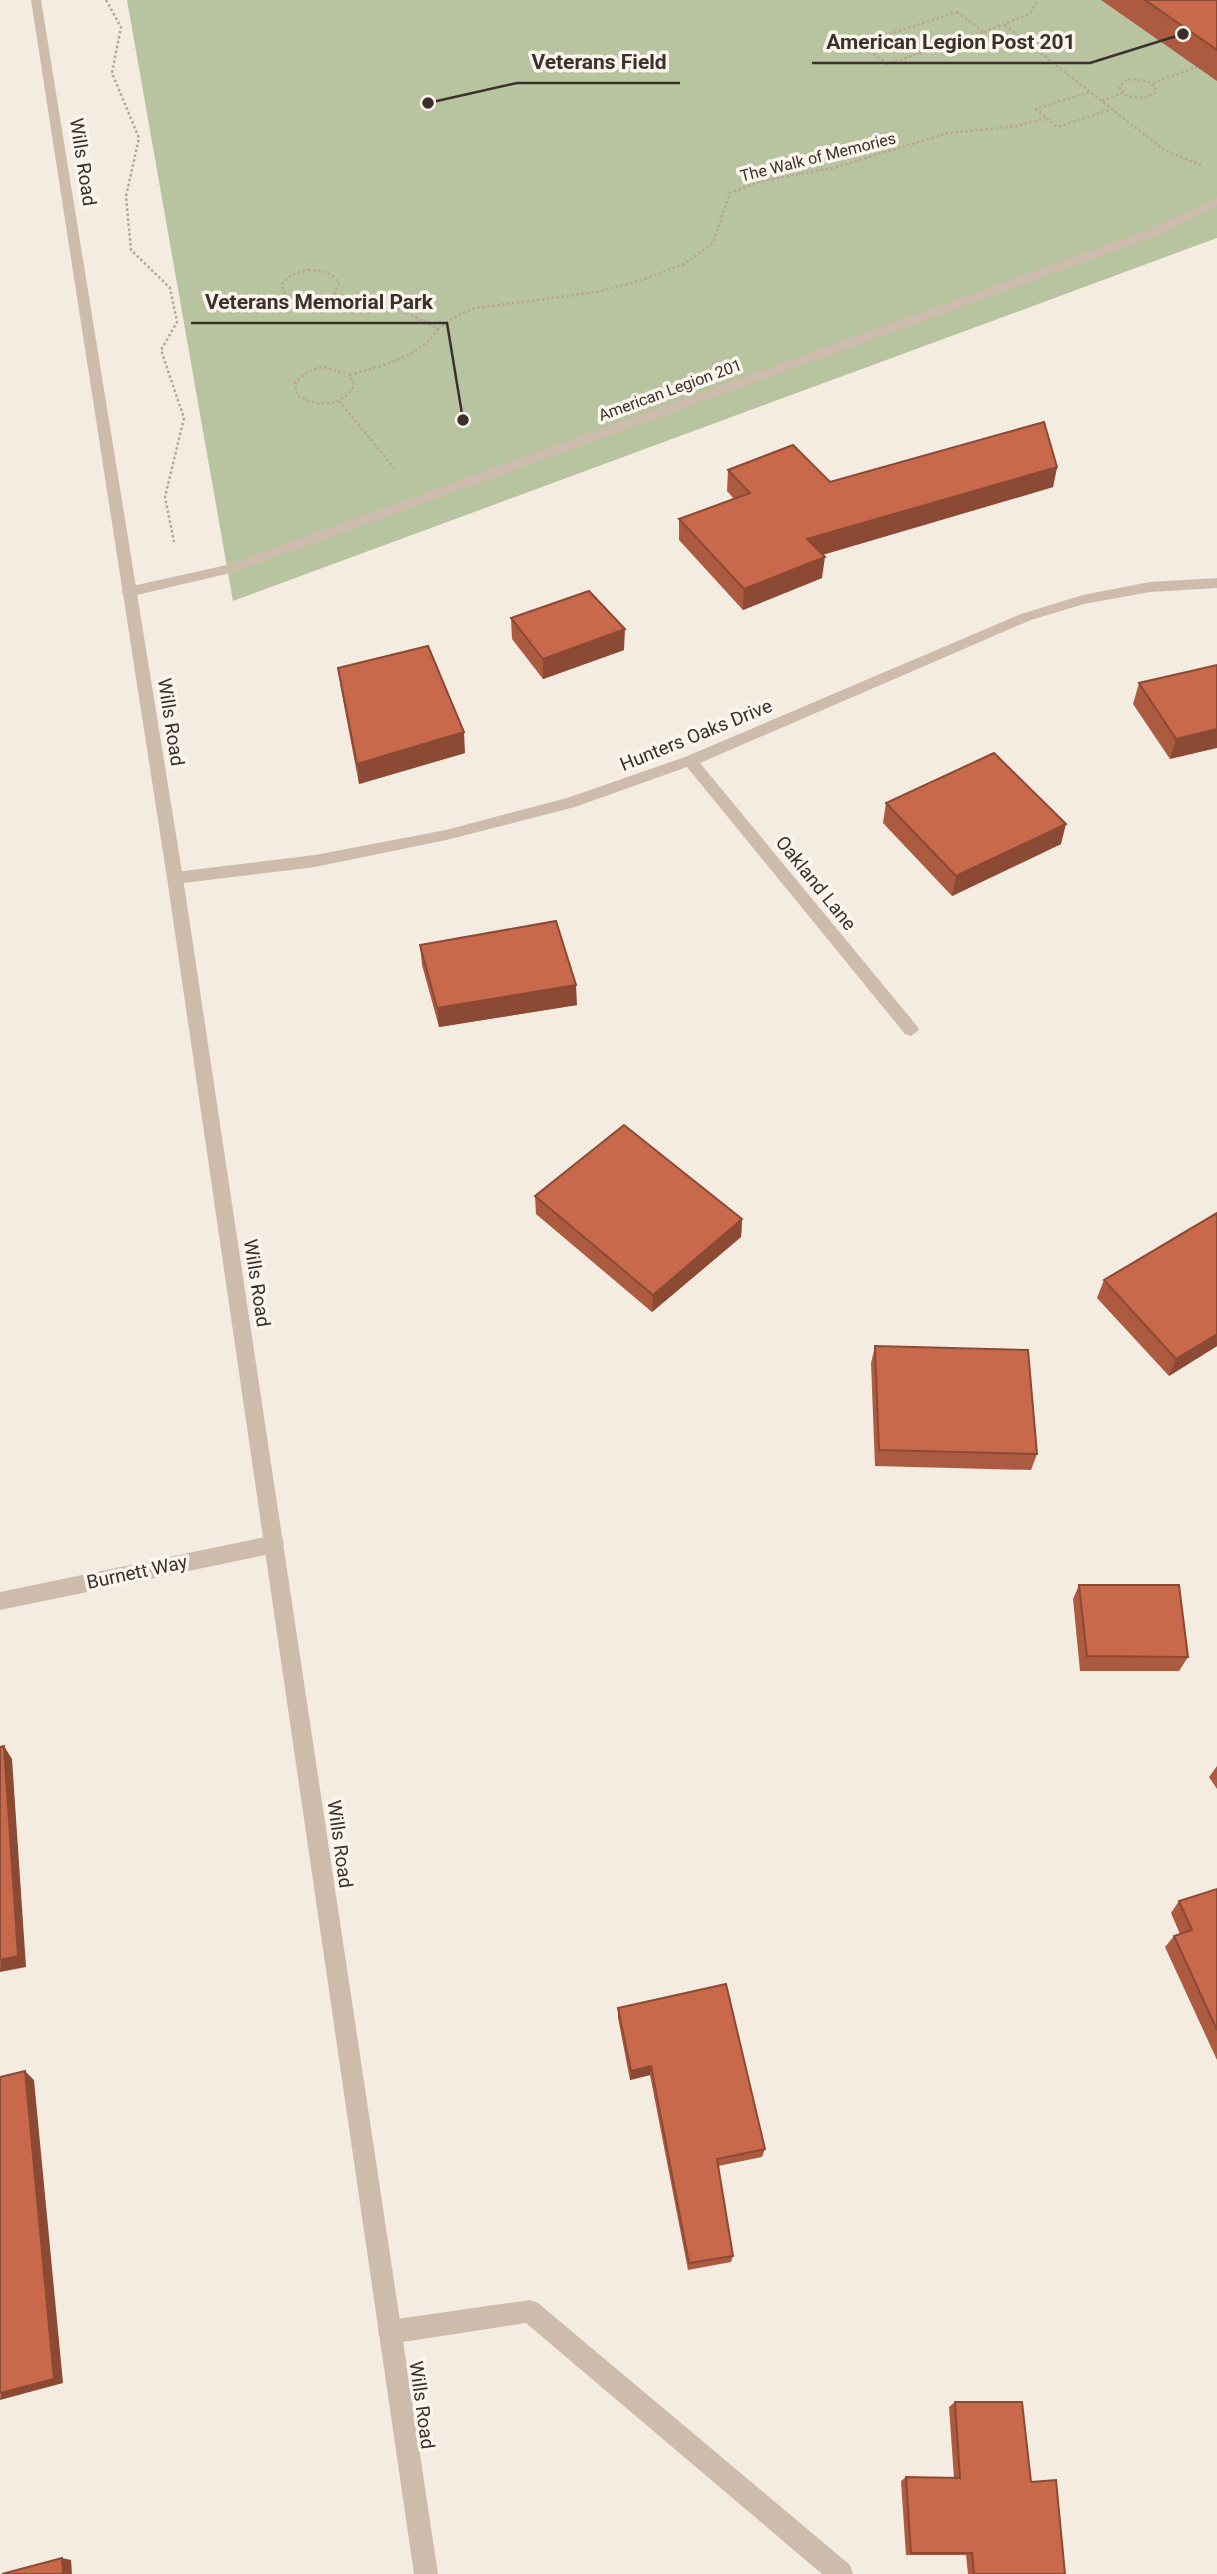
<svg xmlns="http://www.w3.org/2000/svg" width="1217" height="2574" viewBox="0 0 1217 2574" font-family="Roboto,sans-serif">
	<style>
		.green { fill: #b8c4a0 }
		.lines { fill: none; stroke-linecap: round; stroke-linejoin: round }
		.path { stroke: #b9a596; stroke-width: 2.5; stroke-dasharray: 2.5 2.5; stroke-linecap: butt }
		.service { fill: #cdbbac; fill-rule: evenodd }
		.minor { fill: #cdbbac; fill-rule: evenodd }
		.tertiary { fill: #cdbbac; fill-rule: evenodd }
		.wall { fill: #ac5a40 }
		.shaded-wall { fill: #8c4a34 }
		.building { fill: #c8694b; stroke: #8c4a34; stroke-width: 2 }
		.labels { text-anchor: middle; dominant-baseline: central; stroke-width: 7; stroke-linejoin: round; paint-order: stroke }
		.far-street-label { font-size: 16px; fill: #3b302b; stroke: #fbf5ee }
		.street-label { font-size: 19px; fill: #3b302b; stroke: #fbf5ee }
		.leader { fill: none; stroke: #3b302b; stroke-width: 2.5 }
		.callout-dot { fill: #3b302b; stroke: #fbf5ee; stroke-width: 2.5 }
		.callout-label { font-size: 21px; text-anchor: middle; font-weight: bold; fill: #3b302b; stroke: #fbf5ee; stroke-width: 7; stroke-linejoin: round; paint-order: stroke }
	</style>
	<rect width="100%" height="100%" fill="#f4ebe1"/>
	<path class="green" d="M 127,0 L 1217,0 L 1217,238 L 233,601 Z"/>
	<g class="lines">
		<path class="path" d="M 106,0 L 121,27 L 112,73 L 139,138 L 126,196 L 131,250 L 170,288 L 177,322 L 161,350 L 184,418 L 165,497 L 174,542
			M 957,12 L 984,32 L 887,64 L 860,44 Z
			M 1005,25 L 1164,150 L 1203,166
			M 984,32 L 1029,14 L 1038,0
			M 1128,79 L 1147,81 L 1155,86 L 1156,92 L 1144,98 L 1127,96 L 1119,87 Z
			M 1153,83 L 1197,67
			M 1089,92 L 1036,109 L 1057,127 L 1112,109
			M 1102,101 L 1122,93
			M 308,270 C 321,270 332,272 339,284 L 334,294 C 317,304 302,305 285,295 L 282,284 L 291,275 Z
			M 334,294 L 402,310 L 438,329 C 418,359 382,365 350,375
			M 438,329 L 458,315 L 476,308 L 597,292 L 642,280 L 684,264 L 713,243 L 730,193 L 761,181 L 833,168 L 948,133 L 1018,126 L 1046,118
			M 324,367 L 350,375 L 354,386 C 341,407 317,408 297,395 L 295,383 C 303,373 312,369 324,367 Z
			M 339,401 L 394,468"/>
		<path class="service" d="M 1217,198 L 1217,206 L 1153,237 L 235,572 L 128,597 L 121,592 L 128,587 L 227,565 L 1145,231 Z
			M 530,2300 L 538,2303 L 850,2565 L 853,2574 L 822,2574 L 526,2323 L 390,2344 L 382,2340 L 378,2332 L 382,2324 L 390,2320 Z"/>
		<path class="minor" d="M 1217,578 L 1217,588 L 1150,592 L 1084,604 L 1031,620 L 700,763 L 917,1026 L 919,1030 L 911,1036 L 905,1034 L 687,767 L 575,807 L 446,840 L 315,867 L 175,884 L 167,878 L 175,872 L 315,855 L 446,830 L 567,798 L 685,757 L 1021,614 L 1083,595 L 1150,582 Z
			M 275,1535 L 282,1538 L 284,1544 L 282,1550 L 275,1553 L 0,1610 L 0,1592 Z"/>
		<path class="tertiary" d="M 31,0 L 41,0 L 183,878 L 438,2574 L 414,2574 L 167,878 Z"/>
	</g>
	<path class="wall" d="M 1101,0 L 1217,0 L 1217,81 Z
		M 1057,467 L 1053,487 L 822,555 L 822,578 L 743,610 L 679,540 L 679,519 L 734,499 L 727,491 L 728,470 L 830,482 Z
		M 511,618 L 624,650 L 543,679 L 512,639 Z
		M 1217,665 L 1170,759 L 1133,704 L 1139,683 Z
		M 338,668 L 465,753 L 359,784 L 341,689 Z
		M 886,803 L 1061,844 L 952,896 L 883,823 Z
		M 420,945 L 577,1005 L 439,1027 L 422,965 Z
		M 535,1196 L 742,1219 L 741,1237 L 652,1312 L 536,1214 Z
		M 1217,1213 L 1217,1346 L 1169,1376 L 1097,1298 L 1104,1280 Z
		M 875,1346 L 1037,1454 L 1031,1470 L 875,1466 L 871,1363 Z
		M 1079,1585 L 1188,1657 L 1179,1671 L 1080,1671 L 1073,1599 Z
		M 1217,1766 L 1217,1789 L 1209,1777 Z
		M 1217,1889 L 1217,2060 L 1165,1947 L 1174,1936 L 1180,1934 L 1171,1913 L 1179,1901 Z
		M 618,2008 L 765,2149 L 762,2157 L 718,2166 L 733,2256 L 731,2262 L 688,2270 L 650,2075 L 630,2080 L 618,2018 Z
		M 955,2402 L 1031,2482 L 1065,2574 L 968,2574 L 966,2555 L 906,2555 L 901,2481 L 906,2477 L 954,2478 L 949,2407 Z"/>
	<path class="shaded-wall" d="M 1057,467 L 1053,487 L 805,560 L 807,539 Z
		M 825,557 L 822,578 L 743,610 L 744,589 Z
		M 625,629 L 624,650 L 543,679 L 543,659 Z
		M 1217,729 L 1217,748 L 1170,759 L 1176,739 Z
		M 464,732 L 465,753 L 359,784 L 357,764 Z
		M 1066,824 L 1061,844 L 952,896 L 956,876 Z
		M 576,985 L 577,1005 L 439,1027 L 437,1008 Z
		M 742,1219 L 741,1237 L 652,1312 L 653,1295 Z
		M 1217,1334 L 1217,1346 L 1169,1376 L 1176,1359 Z
		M 4,1746 L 12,1759 L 26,1967 L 0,1972 Z
		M 651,2066 L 650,2075 L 630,2080 L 631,2071 Z
		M 25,2071 L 34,2080 L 63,2383 L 0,2400 Z
		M 62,2558 L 71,2560 L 72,2574 L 63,2574 Z"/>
	<path class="building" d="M 1145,0 L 1217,0 L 1217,50 Z
		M 1044,422 L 1057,467 L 807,539 L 825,557 L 744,589 L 679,519 L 750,493 L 728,470 L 793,445 L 830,482 Z
		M 589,591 L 625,629 L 543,659 L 511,618 Z
		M 428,646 L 464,732 L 357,764 L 338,668 Z
		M 1217,665 L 1217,729 L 1176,739 L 1139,683 Z
		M 994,753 L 1066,824 L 956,876 L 886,803 Z
		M 556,921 L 576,985 L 437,1008 L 420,945 Z
		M 624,1125 L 742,1219 L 653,1295 L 535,1196 Z
		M 1217,1213 L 1217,1334 L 1176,1359 L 1104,1280 Z
		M 875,1346 L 1028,1350 L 1037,1454 L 879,1450 Z
		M 1079,1585 L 1179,1585 L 1188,1657 L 1087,1656 Z
		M 4,1746 L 18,1956 L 0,1960 L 0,1747 Z
		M 1217,1889 L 1217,2030 L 1174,1936 L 1192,1930 L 1179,1901 Z
		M 726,1984 L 765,2149 L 717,2159 L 733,2256 L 689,2263 L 651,2066 L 631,2071 L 618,2008 Z
		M 25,2071 L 54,2379 L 0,2393 L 0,2077 Z
		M 955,2402 L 1022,2402 L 1031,2482 L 1056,2480 L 1065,2574 L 974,2574 L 972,2553 L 911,2553 L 906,2477 L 960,2478 Z
		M 62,2558 L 63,2574 L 2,2574 Z"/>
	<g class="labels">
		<g class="far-street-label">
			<text transform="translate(818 157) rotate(-14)">The Walk of Memories</text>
			<text transform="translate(670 390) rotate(-20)">American Legion 201</text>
		</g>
		<g class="street-label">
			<text transform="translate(83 162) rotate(81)">Wills Road</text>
			<text transform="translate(171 722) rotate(81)">Wills Road</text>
			<text transform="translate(696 735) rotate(-22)">Hunters Oaks Drive</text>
			<text transform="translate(816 883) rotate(51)">Oakland Lane</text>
			<text transform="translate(257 1283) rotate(81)">Wills Road</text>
			<text transform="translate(137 1572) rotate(-12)">Burnett Way</text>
			<text transform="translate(340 1844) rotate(82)">Wills Road</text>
			<text transform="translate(422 2405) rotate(82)">Wills Road</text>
		</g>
	</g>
	<path class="leader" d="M1183 34L1090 63H812M428 103L517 83H680M463 420L447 323H191"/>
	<g class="callout-dot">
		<circle cx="1183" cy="34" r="7"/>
		<circle cx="428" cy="103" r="7"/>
		<circle cx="463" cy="420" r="7"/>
	</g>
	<g class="callout-label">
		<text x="951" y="49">American Legion Post 201</text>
		<text x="599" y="69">Veterans Field</text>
		<text x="319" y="309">Veterans Memorial Park</text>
	</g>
</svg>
